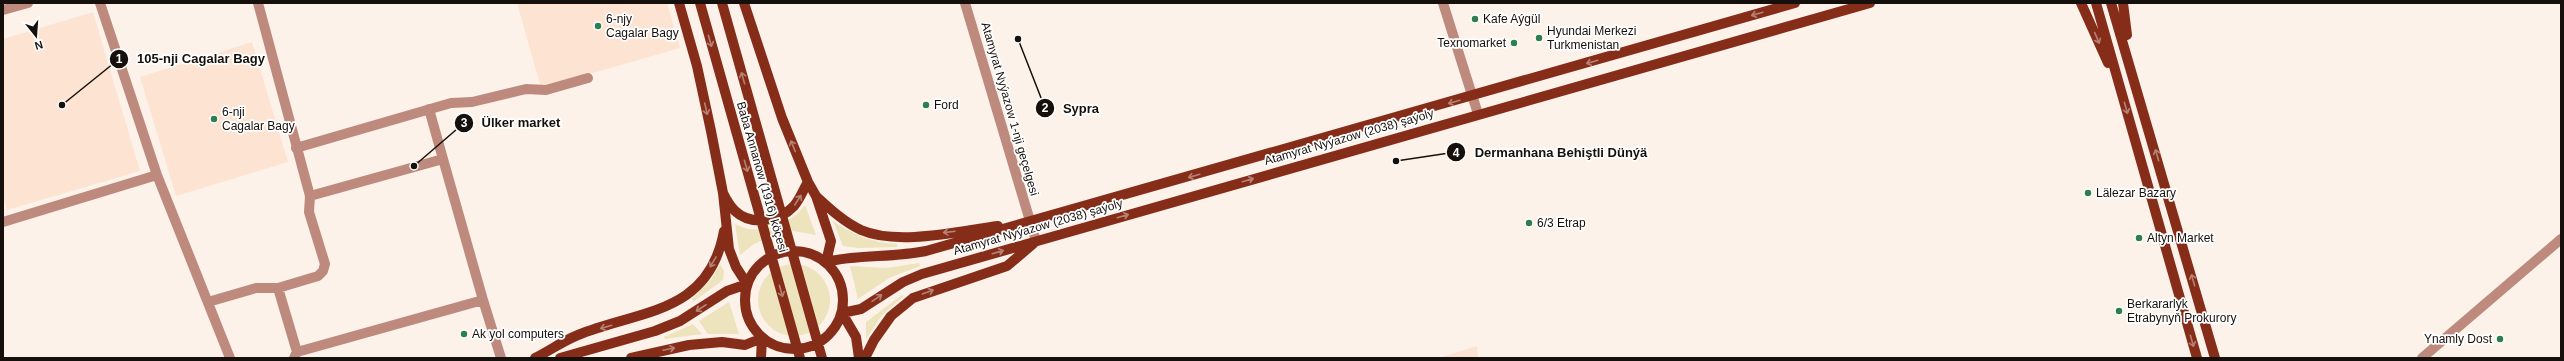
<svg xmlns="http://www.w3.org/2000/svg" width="2564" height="361" viewBox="0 0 2564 361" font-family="Arial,sans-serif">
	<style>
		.built { fill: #fde3d2 }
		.green { fill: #ede3bc }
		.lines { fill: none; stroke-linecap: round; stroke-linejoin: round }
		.minor { stroke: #be8a7d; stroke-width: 10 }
		.major { stroke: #862d19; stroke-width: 10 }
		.oneway { stroke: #b68175 }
		.poi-dot { fill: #2d7f50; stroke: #fff; stroke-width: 1.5 }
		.labels { text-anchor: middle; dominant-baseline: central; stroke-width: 3.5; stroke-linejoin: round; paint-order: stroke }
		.poi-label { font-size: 12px; fill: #16100c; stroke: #fff; text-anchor: start }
		.street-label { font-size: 12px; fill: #16100c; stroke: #fff }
		.leader { fill: none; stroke: #16100c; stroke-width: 1.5 }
		.callout-dot { fill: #16100c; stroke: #fff; stroke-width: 1.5 }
		.mark-label { font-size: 12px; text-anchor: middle; font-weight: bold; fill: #fff }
		.callout-label { font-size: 13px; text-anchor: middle; font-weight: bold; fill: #16100c; stroke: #fff; stroke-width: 3.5; stroke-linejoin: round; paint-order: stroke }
	</style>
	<rect width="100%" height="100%" fill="#fdf2ea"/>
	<path class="built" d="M 517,3 L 667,3 L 680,48 L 541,88 Z
		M 93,12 L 140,171 L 7,210 L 3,196 L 3,39 Z
		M 252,42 L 288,162 L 176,196 L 140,77 Z
		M 1477,346 L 1478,358 L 1438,358 Z"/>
	<path class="green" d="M 805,205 L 816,235 L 793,231 L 774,235 L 754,244 L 740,255 L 735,224 C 740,226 745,229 750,229 C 768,232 795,220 805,205 Z
		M 833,221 C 853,235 873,243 897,244 L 897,247 L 859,248 L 843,246 Z
		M 919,263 L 920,266 L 889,278 L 858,299 L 850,266 L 886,268 Z
		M 720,264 L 724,271 L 723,280 L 693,302 L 692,299 L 711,280 Z
		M758 300a36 36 0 1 1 72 0a36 36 0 1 1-72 0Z
		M 902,295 L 903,297 L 882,315 L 866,339 L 866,322 Z
		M 729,302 L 739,334 L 708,334 L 699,321 Z
		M 693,324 L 702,334 L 665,339 L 664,337 Z"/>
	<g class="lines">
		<path class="minor" d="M 100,3 L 157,175 L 230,358
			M 258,3 L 310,196 L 443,159 L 483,300
			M 965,3 L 1036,241
			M 1443,3 L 1478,114
			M 3,10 L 28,3
			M 429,109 L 443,159
			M 296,148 L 451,103 L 472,102 L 526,89 L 546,90 L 588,78
			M 3,222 L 157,175
			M 278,288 L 297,352 L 294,358
			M 208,302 L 256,288 L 278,288 L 318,276 L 323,271 L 325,264 L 309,212 L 310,196
			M 297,352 L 483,300 L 501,358
			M 2422,358 L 2561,239"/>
		<path class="major" d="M 700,3 L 800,358
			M 722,3 L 822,358
			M 744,3 L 782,118 L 808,182 L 816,196 L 831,241 L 826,262 C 858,254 892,258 926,251 L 1795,3
			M 2081,3 L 2108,63
			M 2096,3 L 2197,358
			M 2111,3 L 2215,358
			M 2123,3 L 2127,35
			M 723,193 C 726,199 730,206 735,211 C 751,226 779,222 794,206 C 800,199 803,190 808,182
			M 817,197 C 830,209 844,222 861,230 C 898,246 959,231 998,226
			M745 300a49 49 0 1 1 98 0a49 49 0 1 1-98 0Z
			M 535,358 C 549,351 563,341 578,335 C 639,310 709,315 724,231
			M 560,358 L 655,331 L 680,321 L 727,291 L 747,284 L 736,267 L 729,249 L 723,193 L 711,131 L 697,66 L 679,3
			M 631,358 L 689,345 L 722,342 L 745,345 L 762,338
			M 761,358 L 762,338
			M 859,358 L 856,337 L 842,313 L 861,309 L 903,282 L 922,274 L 1870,3
			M 865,358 L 874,340 L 891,316 L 913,298 L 1007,266 L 1033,244"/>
	</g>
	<defs><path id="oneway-shaft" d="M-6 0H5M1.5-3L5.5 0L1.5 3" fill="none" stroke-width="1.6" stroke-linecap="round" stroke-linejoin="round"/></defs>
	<g class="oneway">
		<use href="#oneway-shaft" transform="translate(1757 14) rotate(164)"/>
		<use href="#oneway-shaft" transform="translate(2097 38) rotate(67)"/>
		<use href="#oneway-shaft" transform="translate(710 41) rotate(74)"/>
		<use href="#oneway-shaft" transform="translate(1592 62) rotate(164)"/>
		<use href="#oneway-shaft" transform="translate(743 78) rotate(-106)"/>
		<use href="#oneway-shaft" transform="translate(1454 102) rotate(164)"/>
		<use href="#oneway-shaft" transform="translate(2126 108) rotate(74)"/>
		<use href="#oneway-shaft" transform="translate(706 109) rotate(78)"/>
		<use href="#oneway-shaft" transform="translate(793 146) rotate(-112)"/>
		<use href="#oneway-shaft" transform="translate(2157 155) rotate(-106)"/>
		<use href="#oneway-shaft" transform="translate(746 166) rotate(74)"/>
		<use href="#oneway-shaft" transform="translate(1194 176) rotate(164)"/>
		<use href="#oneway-shaft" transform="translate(1248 180) rotate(-16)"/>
		<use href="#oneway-shaft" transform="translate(798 200) rotate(-57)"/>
		<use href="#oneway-shaft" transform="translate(1123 216) rotate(-16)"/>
		<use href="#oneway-shaft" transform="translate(949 232) rotate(173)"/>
		<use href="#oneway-shaft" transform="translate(998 252) rotate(-16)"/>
		<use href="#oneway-shaft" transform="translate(713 262) rotate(121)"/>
		<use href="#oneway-shaft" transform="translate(2193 280) rotate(-106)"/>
		<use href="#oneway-shaft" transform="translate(781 291) rotate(74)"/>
		<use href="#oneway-shaft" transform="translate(928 292) rotate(-20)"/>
		<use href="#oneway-shaft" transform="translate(877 298) rotate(-35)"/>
		<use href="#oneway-shaft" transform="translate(701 308) rotate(147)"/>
		<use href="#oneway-shaft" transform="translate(606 327) rotate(164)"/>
		<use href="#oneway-shaft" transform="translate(2192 341) rotate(74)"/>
		<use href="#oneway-shaft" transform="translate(669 349) rotate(-12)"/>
	</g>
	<g class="poi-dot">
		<circle cx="1475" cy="19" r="4"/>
		<circle cx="598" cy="26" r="4"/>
		<circle cx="1539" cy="38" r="4"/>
		<circle cx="1514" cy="43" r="4"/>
		<circle cx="926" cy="105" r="4"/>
		<circle cx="214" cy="119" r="4"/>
		<circle cx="2088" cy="193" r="4"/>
		<circle cx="1529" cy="223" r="4"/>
		<circle cx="2139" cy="238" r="4"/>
		<circle cx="2119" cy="311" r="4"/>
		<circle cx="464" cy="334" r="4"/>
		<circle cx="2500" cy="339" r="4"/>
	</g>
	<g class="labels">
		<g class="poi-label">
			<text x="606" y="19">6-njy<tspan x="606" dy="14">Cagalar Bagy</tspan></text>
			<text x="1483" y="19">Kafe Aýgül</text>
			<text x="1547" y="31">Hyundai Merkezi<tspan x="1547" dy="14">Turkmenistan</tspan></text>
			<text x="1506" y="43" text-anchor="end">Texnomarket</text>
			<text x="934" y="105">Ford</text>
			<text x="222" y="112">6-nji<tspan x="222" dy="14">Cagalar Bagy</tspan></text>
			<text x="2096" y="193">Lälezar Bazary</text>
			<text x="1537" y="223">6/3 Etrap</text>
			<text x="2147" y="238">Altyn Market</text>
			<text x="2127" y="304">Berkararlyk<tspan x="2127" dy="14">Etrabynyň Prokurory</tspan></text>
			<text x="472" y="334">Ak yol computers</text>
			<text x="2492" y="339" text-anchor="end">Ynamly Dost</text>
		</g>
		<g class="street-label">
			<text transform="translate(1010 109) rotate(74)">Atamyrat Nyýazow 1-nji geçelgesi</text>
			<text transform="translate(1349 137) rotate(-16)">Atamyrat Nyýazow (2038) şaýoly</text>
			<text transform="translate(762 177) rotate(74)">Baba Annanow (1916) köçesi</text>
			<text transform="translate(1038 227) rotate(-16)">Atamyrat Nyýazow (2038) şaýoly</text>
		</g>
	</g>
	<path class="leader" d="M62 105L119 59M1018 39L1045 108M414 166L464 123M1396 161L1456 152"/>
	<g class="callout-dot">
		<circle cx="62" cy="105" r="4"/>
		<circle cx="1018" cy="39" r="4"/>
		<circle cx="414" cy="166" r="4"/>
		<circle cx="1396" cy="161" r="4"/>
		<circle cx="119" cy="59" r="10"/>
		<circle cx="1045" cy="108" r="10"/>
		<circle cx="464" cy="123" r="10"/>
		<circle cx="1456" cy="152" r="10"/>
	</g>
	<g class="mark-label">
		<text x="119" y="63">1</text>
		<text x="1045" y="112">2</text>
		<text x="464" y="127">3</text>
		<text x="1456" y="157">4</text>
	</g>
	<g class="callout-label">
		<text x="201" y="63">105-nji Cagalar Bagy</text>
		<text x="1081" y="113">Sypra</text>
		<text x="521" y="127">Ülker market</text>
		<text x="1561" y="157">Dermanhana Behiştli Dünýä</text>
	</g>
	<rect width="2564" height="361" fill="none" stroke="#16100c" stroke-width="8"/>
	<g transform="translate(36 36) rotate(163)" stroke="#ffffff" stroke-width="3" paint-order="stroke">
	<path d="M0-3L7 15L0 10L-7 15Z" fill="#16100c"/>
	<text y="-6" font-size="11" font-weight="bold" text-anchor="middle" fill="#16100c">N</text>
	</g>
</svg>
